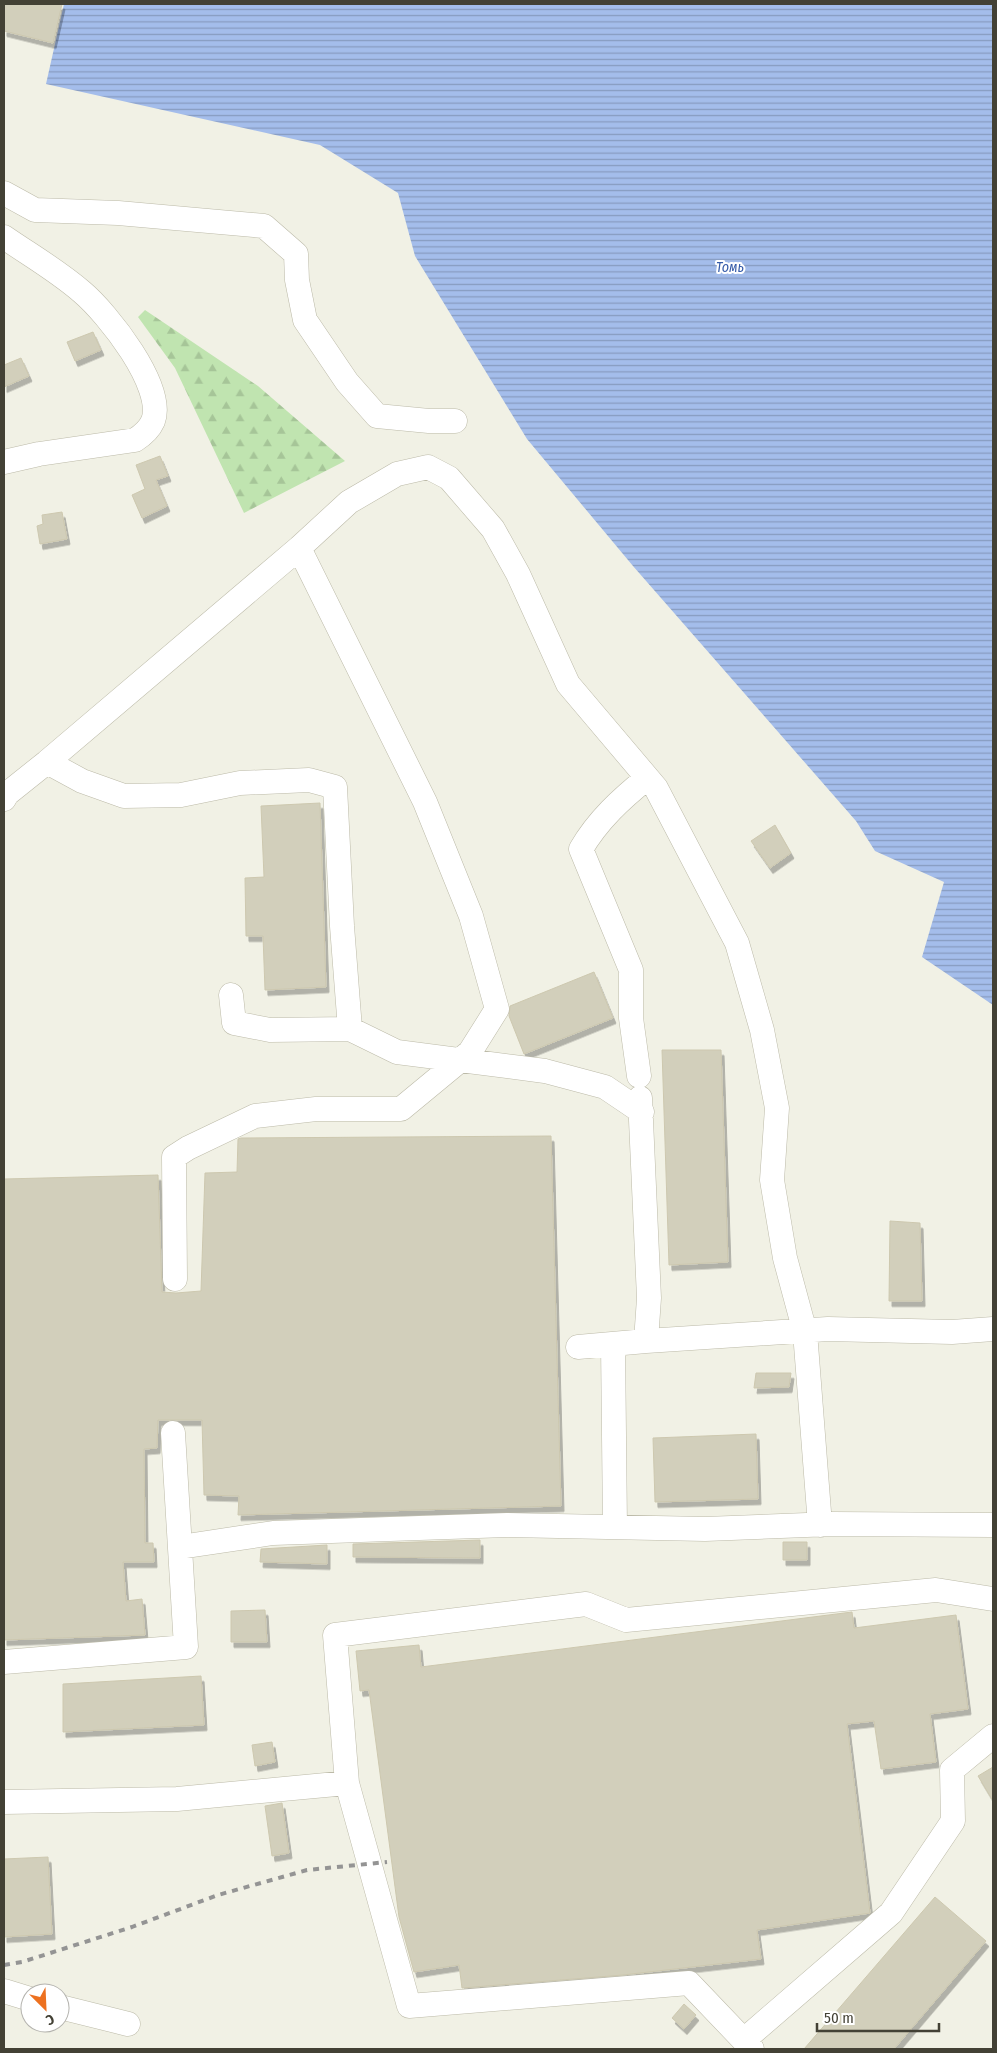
<svg xmlns="http://www.w3.org/2000/svg" width="997" height="2053" viewBox="0 0 997 2053" font-family="'Fira Sans Condensed',sans-serif">
	<style>
		.forest { fill: url(#forest-firs) }
		.water { fill: url(#water-rules) }
		.building { fill: #d2cfbb; stroke: #cdc8af; filter: url(#shadow) }
		.lines { fill: none; stroke-linecap: round; stroke-linejoin: round }
		.minor-casing { stroke: #bcbaa8; stroke-width: 25 }
		.minor { stroke: #fff; stroke-width: 24 }
		.rail { stroke: #949494; stroke-width: 4; stroke-dasharray: 6 6; stroke-linecap: butt }
		.labels { text-anchor: middle; dominant-baseline: central; stroke-width: 4; stroke-linejoin: round; paint-order: stroke }
		.water-label { font-size: 14px; font-style: italic; fill: #355ba9; stroke: #fff }
	</style>
	<defs>
		<pattern id="forest-firs" width="22" height="20" patternUnits="userSpaceOnUse" patternTransform="scale(1.25)"><rect width="22" height="20" fill="#c0e4b0"/><path d="M5 1l3.5 6h-7zM16 11l3.5 6h-7z" fill="#a6c598"/></pattern>
		<pattern id="water-rules" width="6" height="5" patternUnits="userSpaceOnUse" patternTransform="scale(1.25)"><rect width="6" height="5" fill="#a4bdeb"/><path d="M0 2.5h6" fill="none" stroke="#879bbf"/></pattern>
		<filter id="shadow"><feDropShadow dx="3" dy="5.5" stdDeviation="0" flood-color="#0004"/></filter>
	</defs>
	<rect width="100%" height="100%" fill="#f1f1e5"/>
	<path class="forest" d="M 145,310 L 258,386 L 345,461 L 244,513 L 175,368 L 138,317 Z"/>
	<path class="water" d="M 64,4 L 993,4 L 993,1005 L 922,957 L 944,882 L 875,851 L 856,821 L 633,566 L 527,439 L 415,256 L 398,193 L 320,145 L 46,84 Z"/>
	<path class="building" d="M 4,4 L 62,4 L 53,43 L 4,31 Z
		M 93,332 L 101,350 L 75,361 L 67,342 Z
		M 21,358 L 29,376 L 4,387 L 4,365 Z
		M 160,456 L 168,476 L 156,480 L 167,506 L 142,518 L 132,495 L 145,489 L 136,465 Z
		M 62,512 L 67,539 L 40,544 L 37,526 L 43,524 L 42,515 Z
		M 320,803 L 326,987 L 265,990 L 263,936 L 246,936 L 245,878 L 264,877 L 261,806 Z
		M 775,825 L 791,853 L 770,868 L 751,841 Z
		M 594,972 L 613,1018 L 524,1054 L 509,1016 L 510,1006 Z
		M 662,1050 L 721,1050 L 728,1262 L 669,1265 Z
		M 551,1136 L 561,1506 L 238,1515 L 239,1496 L 204,1495 L 202,1420 L 158,1420 L 157,1448 L 144,1449 L 145,1543 L 153,1543 L 154,1562 L 123,1562 L 126,1601 L 142,1599 L 145,1635 L 4,1640 L 4,1179 L 158,1175 L 162,1292 L 176,1293 L 201,1291 L 205,1173 L 237,1172 L 238,1139 L 241,1138 Z
		M 890,1221 L 920,1223 L 922,1301 L 889,1301 Z
		M 756,1373 L 791,1373 L 789,1387 L 754,1388 Z
		M 756,1434 L 758,1499 L 655,1502 L 653,1438 Z
		M 480,1540 L 480,1558 L 353,1557 L 353,1544 Z
		M 783,1542 L 807,1542 L 807,1560 L 783,1560 Z
		M 327,1545 L 327,1564 L 260,1562 L 261,1549 Z
		M 265,1610 L 267,1642 L 231,1642 L 231,1611 Z
		M 852,1612 L 854,1628 L 956,1615 L 968,1709 L 930,1714 L 936,1762 L 881,1769 L 874,1721 L 847,1724 L 870,1913 L 757,1930 L 761,1959 L 623,1975 L 462,1988 L 459,1965 L 414,1972 L 399,1917 L 369,1690 L 360,1691 L 356,1651 L 419,1645 L 421,1667 Z
		M 201,1676 L 204,1725 L 63,1732 L 63,1684 Z
		M 272,1742 L 275,1762 L 255,1766 L 252,1745 Z
		M 993,1767 L 993,1801 L 978,1776 Z
		M 282,1803 L 289,1853 L 272,1856 L 265,1806 Z
		M 48,1857 L 52,1934 L 4,1937 L 4,1859 Z
		M 935,1897 L 986,1941 L 894,2049 L 804,2049 Z
		M 684,2004 L 696,2015 L 684,2029 L 672,2018 Z"/>
	<g class="lines">
		<defs>
			<path id="minor" d="M 4,193 L 35,210 L 118,213 L 264,226 L 296,254 L 297,280 L 305,320 L 347,382 L 377,416 L 429,421 L 455,421
				M 4,237 C 30,255 58,271 82,292 C 107,313 166,387 153,421 C 149,430 143,435 135,440 L 39,454 L 4,462
				M 47,762 L 82,781 L 124,796 L 181,795 L 240,783 L 309,780 L 335,787 L 342,926 L 350,1029
				M 4,799 L 7,794 L 47,762 L 299,548 L 349,502 L 397,474 L 428,467 L 449,478 L 493,529 L 518,574 L 568,684 L 656,788 L 737,943 L 762,1030 L 777,1108 L 772,1180 L 785,1258 L 805,1332 L 820,1525
				M 231,995 L 234,1023 L 270,1030 L 350,1029 L 397,1052 L 545,1071 L 605,1087 L 642,1112
				M 639,1076 L 631,1018 L 631,970 L 581,849 C 598,820 621,799 647,778
				M 640,1098 L 649,1298 L 646,1341
				M 175,1279 L 174,1157 L 188,1148 L 255,1116 L 316,1109 L 401,1109 L 470,1052 L 497,1009 L 471,916 L 425,802 L 299,548
				M 613,1344 L 615,1527
				M 578,1347 L 646,1341 L 828,1329 L 952,1332 L 993,1329
				M 180,1547 L 273,1533 L 507,1525 L 705,1529 L 832,1524 L 993,1525
				M 4,1662 L 186,1647 L 173,1433
				M 347,1783 L 335,1635 L 586,1604 L 626,1620 L 936,1590 L 993,1599
				M 4,1802 L 177,1799 L 347,1783 L 409,2006 L 689,1983 L 752,2049
				M 4,1991 L 30,1999
				M 60,2007 L 128,2024
				M 744,2040 L 891,1913 L 953,1821 L 952,1770 L 993,1736"/>
		</defs>
		<use href="#minor" class="minor-casing"/>
		<use href="#minor" class="minor"/>
		<path class="rail" d="M 4,1965 L 22,1962 L 132,1927 L 218,1895 L 307,1870 L 387,1862"/>
	</g>
	<g class="labels">
		<g class="water-label">
			<text x="730" y="267">Томь</text>
		</g>
	</g>
	<rect width="997" height="2053" fill="none" stroke="#434135" stroke-width="10"/>
	<g transform="translate(45 2008) rotate(156)"><circle r="24" fill="#ffffff" stroke="#b4b3ae"/>
	<path d="M0-4L9 19L0 12L-9 19Z" fill="#ed7120"/>
	<text y="-8" font-size="14" font-weight="bold" text-anchor="middle" fill="#434135">С</text>
	</g>
	<path d="M817 2023v8h122v-8" fill="none" stroke="#434135" stroke-width="2.5"/>
	<text x="824" y="2023" font-size="15" fill="#434135" stroke="#ffffff" stroke-width="4" paint-order="stroke">50 m</text>
</svg>
